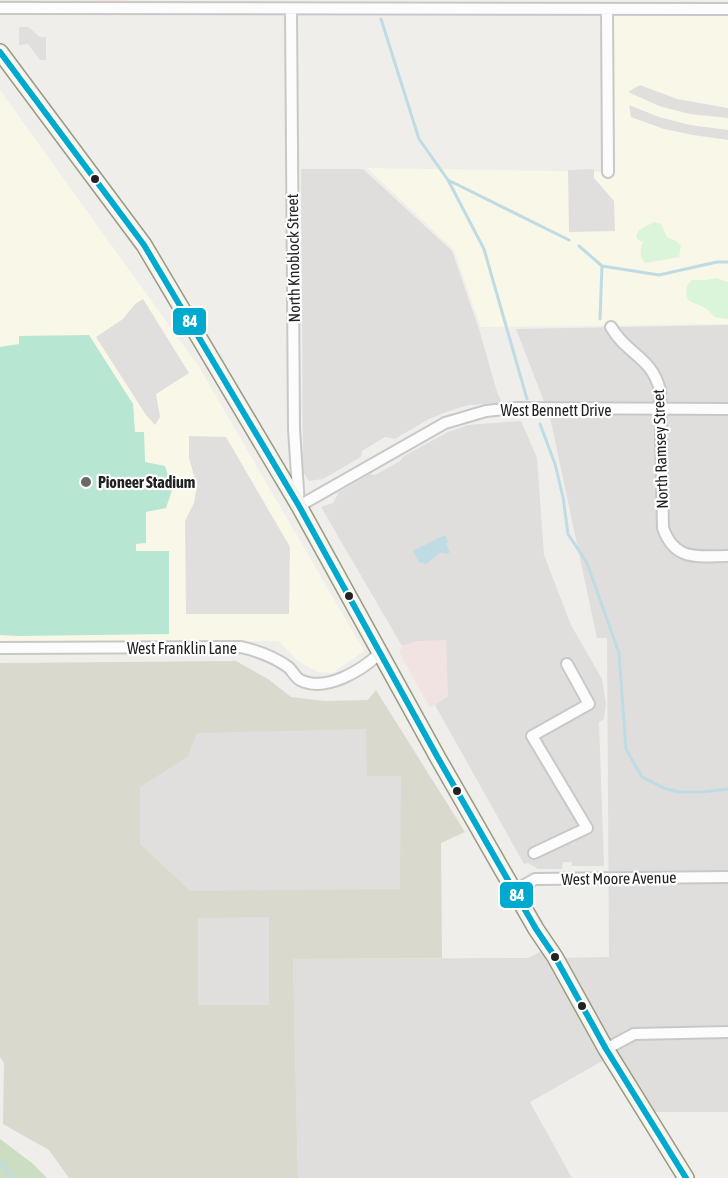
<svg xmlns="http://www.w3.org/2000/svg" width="728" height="1178" viewBox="0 0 728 1178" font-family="'Asap Condensed',sans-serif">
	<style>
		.residential { fill: #dfdedc }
		.commercial { fill: #f1e3e1 }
		.education { fill: #f8f7e8 }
		.construction { fill: #d9d9cd }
		.forest { fill: #cbdec1 }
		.park { fill: #daf5da }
		.pitch { fill: #b7e6d2 }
		.parking { fill: #e0dfde }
		.water { fill: #bfdbe3 }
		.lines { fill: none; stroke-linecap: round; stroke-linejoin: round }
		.stream { stroke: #bfdbe3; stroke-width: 3 }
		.minor-casing { stroke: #c9c8c7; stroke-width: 14 }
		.secondary-casing { stroke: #999a82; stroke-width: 18 }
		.minor { stroke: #fdfcfc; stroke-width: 10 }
		.secondary { stroke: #f4f4ed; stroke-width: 15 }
		.bus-1-casing { stroke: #fff; stroke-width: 10 }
		.bus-1 { stroke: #00a9ce; stroke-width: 6 }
		.bus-dot { fill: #222; stroke: #fff; stroke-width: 2 }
		.poi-dot { fill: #6a6968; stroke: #fff; stroke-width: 2 }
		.labels { text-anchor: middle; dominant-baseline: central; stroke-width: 4.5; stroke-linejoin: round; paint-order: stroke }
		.street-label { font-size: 16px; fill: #222; stroke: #fff }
		.poi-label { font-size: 16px; font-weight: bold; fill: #222; stroke: #fff; text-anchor: start }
		.line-badge { stroke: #fff; stroke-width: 2 }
		.badge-label { font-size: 16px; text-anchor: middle; font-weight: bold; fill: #fff }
	</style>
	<rect width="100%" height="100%" fill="#f0eeeb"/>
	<path class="residential" d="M 363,169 L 452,251 L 479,329 L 497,392 L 502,403 L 469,405 L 449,411 L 429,419 L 395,439 L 385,437 L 362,451 L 361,457 L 323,479 L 309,481 L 303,472 L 301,169 Z
		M 728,325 L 728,1112 L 647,1112 L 613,1055 L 530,1102 L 572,1178 L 298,1178 L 293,959 L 528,958 L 551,946 L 558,958 L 609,957 L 607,638 L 597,638 L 550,417 L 516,329 Z
		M 521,421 L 537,458 L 544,555 L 571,625 L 602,679 L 606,703 L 604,719 L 599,722 L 604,866 L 572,866 L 572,862 L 563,862 L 562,869 L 538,869 L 528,863 L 524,864 L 435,705 L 448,696 L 447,687 L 418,641 L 402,646 L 321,507 L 333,503 L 339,492 L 370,474 L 375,475 L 400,461 L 404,456 L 448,432 L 468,425 Z"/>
	<path class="commercial" d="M 0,0 L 129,0 L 129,8 L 0,8 Z
		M 446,640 L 448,696 L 430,708 L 399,652 L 402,646 L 418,641 Z"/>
	<path class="education" d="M 728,9 L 728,324 L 481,327 L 454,250 L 367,168 L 610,172 L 608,10 Z
		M 0,90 L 199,367 L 364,651 L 333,673 L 318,672 L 298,661 L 278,641 L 0,642 Z"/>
	<path class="construction" d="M 236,661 L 268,679 L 291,697 L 325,701 L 368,700 L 376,690 L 465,832 L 441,843 L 442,958 L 293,959 L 298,1178 L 69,1178 L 49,1150 L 3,1124 L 4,1063 L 0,1057 L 0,663 Z"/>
	<path class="forest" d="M 0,1139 L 32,1163 L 47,1178 L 0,1178 Z"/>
	<path class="park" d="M 654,222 L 661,224 L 667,237 L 676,241 L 681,246 L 679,257 L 645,263 C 639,256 640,250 643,242 L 638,240 L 636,235 L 639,230 Z
		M 716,278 L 728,282 L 728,319 L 715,317 L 706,308 L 689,301 L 686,295 L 687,286 L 692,280 L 706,280 Z"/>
	<path class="pitch" d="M 89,335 L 133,404 L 135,432 L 144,432 L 145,462 L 165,466 L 169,478 L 171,478 L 173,487 L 166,508 L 146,512 L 146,543 L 136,544 L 136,551 L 169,551 L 169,634 L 18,636 L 0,635 L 0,347 L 19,344 L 19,336 Z"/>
	<path class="parking" d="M 19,27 L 28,27 L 40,37 L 46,37 L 46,60 L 40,60 L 28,44 L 19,45 Z
		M 640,85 L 677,99 L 728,108 L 728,118 L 690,114 L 659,106 L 628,92 Z
		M 629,105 L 659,117 L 690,125 L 728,130 L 728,140 L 693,135 L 664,129 L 631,117 Z
		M 594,169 L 594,178 L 614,201 L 615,231 L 569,232 L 568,170 Z
		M 143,299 L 189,373 L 156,394 L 160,417 L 155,425 L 146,415 L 96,337 L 123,319 L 135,304 Z
		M 189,436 L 226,437 L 290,547 L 289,614 L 186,614 L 185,521 L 194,503 L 197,486 L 189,458 Z
		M 366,729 L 367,776 L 401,776 L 400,889 L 190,891 L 140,844 L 140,787 L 187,757 L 197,733 Z
		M 269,917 L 269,1005 L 198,1005 L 198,918 Z"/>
	<path class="water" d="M 445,535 L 448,542 L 446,544 L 450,552 L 447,554 C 437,549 434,560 426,564 L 419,562 L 413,551 Z"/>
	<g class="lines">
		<path class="stream" d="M 381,19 L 419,139 L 448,180 L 484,249 L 527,399
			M 450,181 L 569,240
			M 579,246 L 602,266 L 600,319
			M 602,266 L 659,275 L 717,262 L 728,262
			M 540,424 L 555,464 L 563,497 L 568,534 L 587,563 L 619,653 L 626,749 L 642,777 L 664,788 L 679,792 L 701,792 L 728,789
			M 0,1161 L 13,1178"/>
		<defs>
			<path id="minor" d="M 0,8 L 728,9
				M 291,9 L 294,429 L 299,506 L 445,423 L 486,411 L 515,408 L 728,409
				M 607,9 L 608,172
				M 611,327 C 627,355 651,356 660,390 L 663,528 C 675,562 698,556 728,556
				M 0,648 L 241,647 C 258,651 273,656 288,667 C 292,670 295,677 300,680 C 326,693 362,670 380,653
				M 534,853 L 587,828 L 532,736 L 589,704 L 567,664
				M 514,891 L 535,879 L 728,877
				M 606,1049 L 634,1034 L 728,1032"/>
			<path id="secondary" d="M 0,52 L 144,245 L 299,506 L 438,758 L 536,929 L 555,957 L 606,1049 L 686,1178"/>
		</defs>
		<use href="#minor" class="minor-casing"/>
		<use href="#secondary" class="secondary-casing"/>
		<use href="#minor" class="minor"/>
		<use href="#secondary" class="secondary"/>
		<defs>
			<path id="bus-1" d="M 0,52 L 144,245 L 299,506 L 438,758 L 536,929 L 555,957 L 606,1049 L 686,1178"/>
		</defs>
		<use href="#bus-1" class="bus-1-casing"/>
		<use href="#bus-1" class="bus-1"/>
	</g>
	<g class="bus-dot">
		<circle cx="95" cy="179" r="5"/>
		<circle cx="349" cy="596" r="5"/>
		<circle cx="457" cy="791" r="5"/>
		<circle cx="555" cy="957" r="5"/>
		<circle cx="582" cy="1006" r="5"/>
	</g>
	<circle class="poi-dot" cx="86" cy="482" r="6"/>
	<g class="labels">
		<g class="street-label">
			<text transform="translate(293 258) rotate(-91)">North Knoblock Street</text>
			<text x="556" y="410">West Bennett Drive</text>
			<text transform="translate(660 449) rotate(-92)">North Ramsey Street</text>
			<text x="182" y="648">West Franklin Lane</text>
			<text transform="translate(619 878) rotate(-1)">West Moore Avenue</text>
		</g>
		<g class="poi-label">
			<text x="98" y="482">Pioneer Stadium</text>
		</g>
	</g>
	<g class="line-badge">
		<rect x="172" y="307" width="35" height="29" rx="6" fill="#00a9ce"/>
		<rect x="499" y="881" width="35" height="28" rx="6" fill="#00a9ce"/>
	</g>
	<g class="badge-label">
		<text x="190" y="327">84</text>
		<text x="517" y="901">84</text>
	</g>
</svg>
